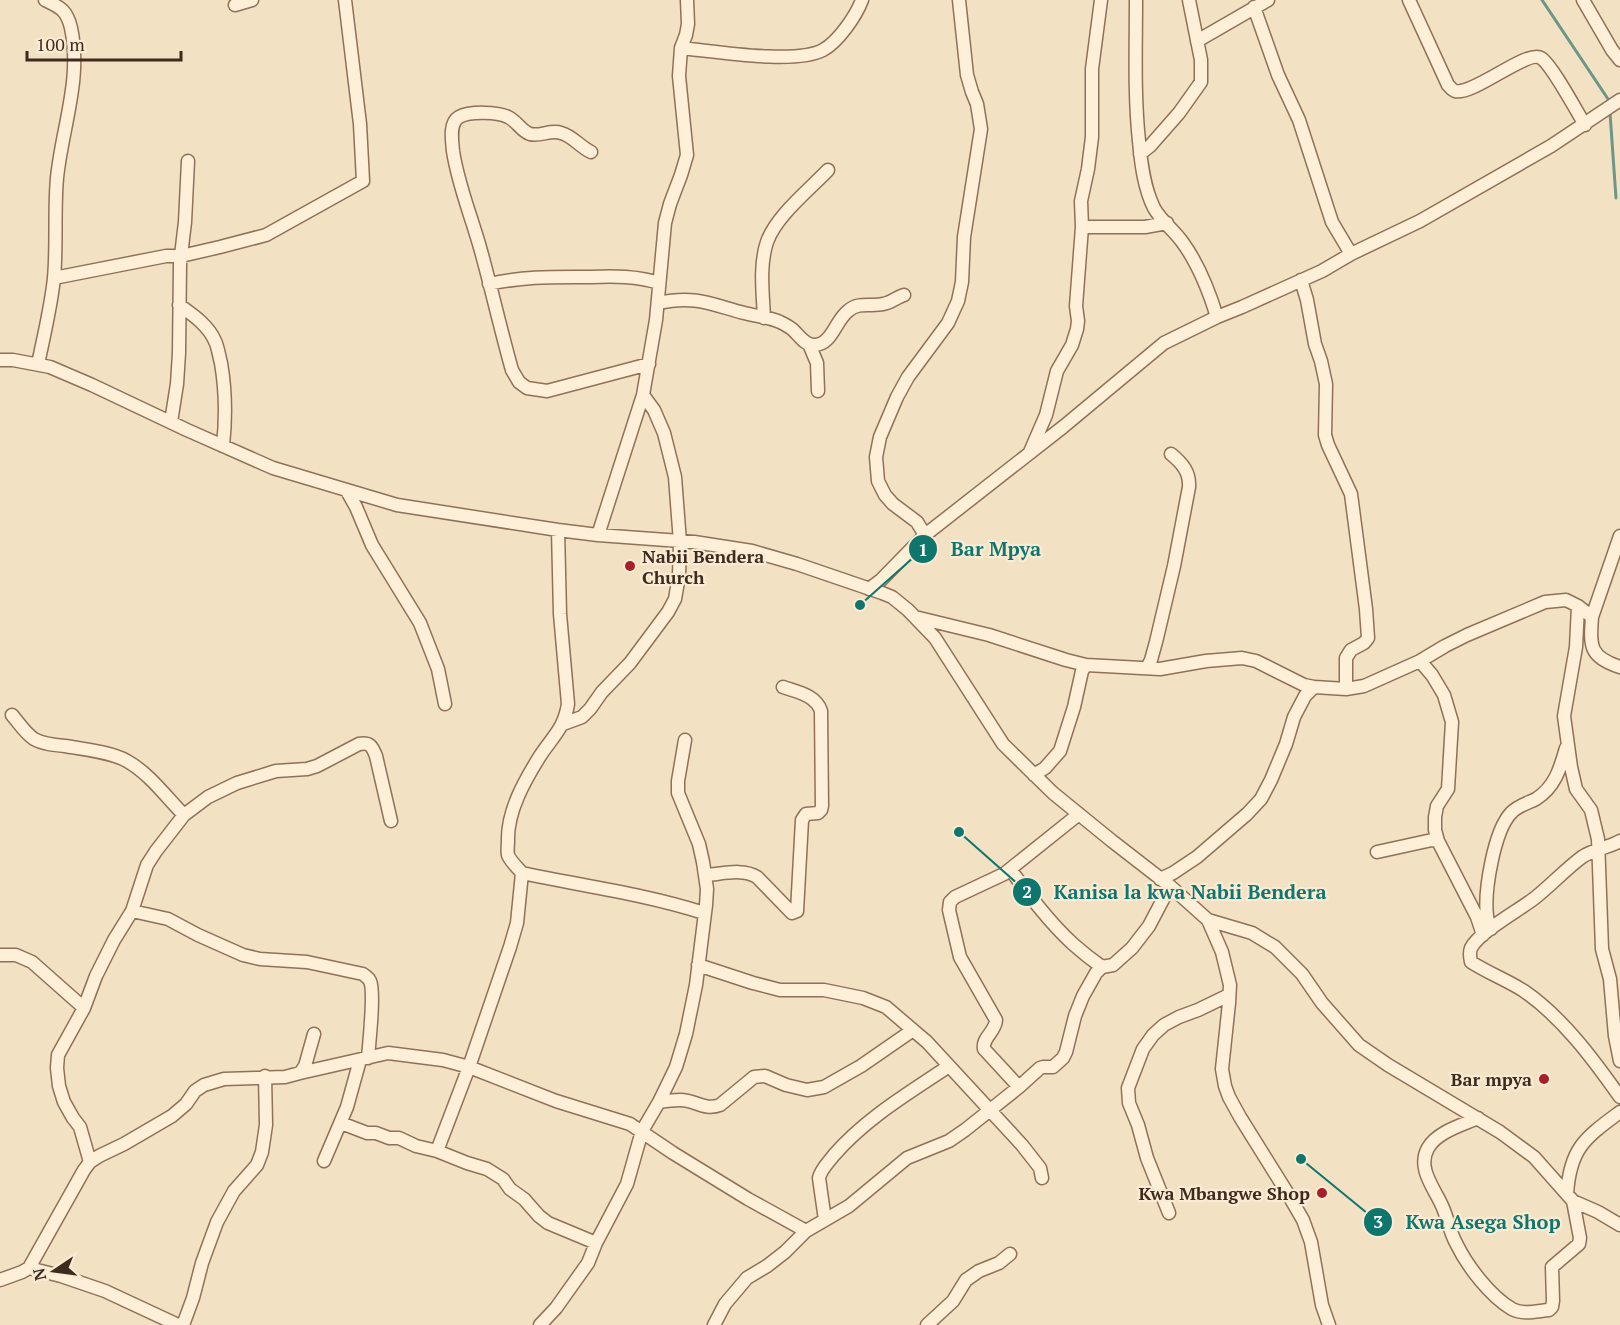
<svg xmlns="http://www.w3.org/2000/svg" width="1620" height="1325" viewBox="0 0 1620 1325" font-family="'PT Serif',serif">
	<style>
		.lines { fill: none; stroke-linecap: round; stroke-linejoin: round }
		.stream { stroke: #6b9688; stroke-width: 3 }
		.minor-casing { stroke: #907157; stroke-width: 15 }
		.minor { stroke: #fdefd8; stroke-width: 12 }
		.poi-dot { fill: #a71f2b; stroke: #faecd4; stroke-width: 2 }
		.labels { text-anchor: middle; dominant-baseline: central; stroke-width: 4.5; stroke-linejoin: round; paint-order: stroke }
		.poi-label { font-size: 18px; font-weight: bold; fill: #3f2b1d; stroke: #faecd4; text-anchor: end }
		.leader { fill: none; stroke: #0f766e; stroke-width: 2 }
		.callout-dot { fill: #0f766e; stroke: #faecd4; stroke-width: 2 }
		.mark-label { font-size: 18px; text-anchor: middle; font-weight: bold; fill: #fff }
		.callout-label { font-size: 20px; text-anchor: middle; font-weight: bold; fill: #0f766e; stroke: #faecd4; stroke-width: 4.5; stroke-linejoin: round; paint-order: stroke }
	</style>
	<rect width="100%" height="100%" fill="#f3e1c3"/>
	<g class="lines">
		<path class="stream" d="M 1542,0 L 1608,99 L 1609,103
			M 1610,113 L 1616,198"/>
		<defs>
			<path id="minor" d="M 1136,0 C 1136,47 1134,94 1139,141 C 1141,163 1144,188 1154,208 C 1161,221 1175,231 1183,243 C 1199,265 1209,291 1217,317
				M 1409,0 L 1448,85 C 1450,87 1452,90 1455,91 C 1473,96 1527,49 1541,58 C 1552,65 1577,112 1585,125
				M 1583,0 L 1612,50 L 1620,60
				M 235,5 L 252,0
				M 1254,7 L 1278,75 L 1299,120 L 1332,222 L 1351,254
				M 1197,41 L 1268,0
				M 681,48 C 714,51 795,65 823,50 C 838,42 856,16 862,0
				M 591,152 C 580,147 573,136 561,133 C 551,129 540,137 530,134 C 521,131 517,121 508,117 C 498,112 470,111 459,117 C 449,123 452,140 453,151 C 458,185 472,218 481,251 C 492,291 501,331 512,370 L 519,382 L 527,388 L 547,391 L 649,364
				M 1140,154 L 1150,146 L 1179,113 L 1201,82 L 1201,60 L 1189,0
				M 1082,227 L 1145,227 L 1167,223
				M 54,278 L 166,256 L 181,256 L 220,247 L 266,235 L 363,181 L 360,124 L 345,0
				M 1301,280 L 1307,300 L 1315,344 L 1321,361 L 1326,384 L 1325,435 L 1328,445 L 1351,494 L 1366,609 L 1368,638 L 1364,643 L 1351,650 L 1346,658 L 1346,689
				M 489,284 C 526,276 554,277 591,277 C 614,276 637,276 659,283
				M 658,303 C 695,295 710,304 744,313 C 756,316 769,317 780,322 C 784,324 788,326 792,329 C 799,335 804,345 814,345 C 832,345 835,321 848,311 C 859,301 871,307 883,304 C 891,303 897,297 904,295
				M 179,305 C 193,315 208,325 215,341 C 218,347 219,356 221,363 C 226,392 226,418 223,446
				M 764,318 C 763,294 759,266 767,242 C 776,216 809,190 828,170
				M 809,344 L 817,363 L 818,391
				M 0,360 L 13,360 L 50,367 L 92,385 L 187,430 L 273,468 L 397,505 L 558,530 L 598,535 L 694,542 L 752,551 L 797,564 L 882,593 L 892,597 L 908,610 L 935,638 L 1003,744 L 1053,793 L 1112,841 L 1170,886 L 1208,920 L 1222,952 L 1230,985 L 1229,1003 L 1222,1069 L 1225,1086 L 1229,1097 L 1240,1117 L 1288,1194 L 1303,1220 L 1311,1242 L 1322,1305 L 1329,1325
				M 38,364 C 44,335 51,307 54,278 C 57,245 54,211 57,178 C 62,128 82,79 71,28 C 67,10 60,7 45,0
				M 171,422 L 177,384 L 179,353 L 180,264 L 185,222 L 188,161
				M 1030,452 L 1046,415 L 1057,371 L 1072,345 L 1077,329 L 1078,321 L 1076,306 L 1082,227 L 1081,201 L 1088,169 L 1092,137 L 1092,69 L 1101,0
				M 347,491 L 356,507 L 372,545 L 420,623 L 438,669 L 445,704
				M 598,535 L 643,395 L 656,320 L 665,223 L 670,204 L 681,175 L 687,155 L 679,76 L 681,48 L 686,35 L 688,24 L 687,0
				M 925,535 L 917,522 L 893,504 L 885,495 L 878,481 L 876,457 L 880,437 L 897,397 L 908,377 L 948,323 L 958,301 L 962,282 L 964,237 L 981,129 L 977,104 L 972,92 L 967,75 L 959,0
				M 869,589 L 881,580 L 925,535 L 1063,427 L 1164,343 L 1217,317 L 1242,307 L 1322,271 L 1351,254 L 1420,221 L 1551,146 L 1620,100
				M 1578,606 L 1576,647 L 1564,716 L 1571,767 L 1576,789 L 1591,810 L 1598,839 L 1602,949 L 1610,979 L 1615,1036 L 1620,1061
				M 915,617 L 989,635 L 1066,660 L 1086,665
				M 1592,617 L 1620,536
				M 1420,661 L 1432,675 L 1444,695 L 1452,722 L 1448,789 L 1437,806 L 1435,817 L 1435,830 L 1438,841 L 1477,917 L 1483,935
				M 1147,668 L 1151,660 L 1156,642 L 1174,566 L 1189,487 C 1190,472 1182,463 1171,454
				M 12,715 C 19,723 25,733 34,739 C 43,744 54,745 65,746 C 83,749 111,752 127,761 C 150,774 166,797 184,815
				M 563,724 L 582,717 L 590,709 L 602,692 L 630,663 L 668,612 L 675,599 L 679,576 L 680,542 L 675,477 L 664,433 L 654,410 L 643,395
				M 1034,775 L 1045,768 L 1060,751 L 1074,707 L 1082,671 L 1086,665 L 1160,669 L 1206,661 L 1242,658 L 1256,661 L 1304,685 L 1314,687 L 1346,689 L 1364,686 L 1373,682 L 1420,661 L 1445,646 L 1467,635 L 1545,602 L 1566,600 L 1578,606 L 1592,617 C 1590,646 1589,657 1620,667
				M 1620,841 C 1608,848 1594,849 1582,857 C 1566,869 1552,884 1536,897 C 1520,910 1480,931 1471,948 C 1469,953 1470,957 1471,962 C 1488,973 1507,980 1524,991 C 1563,1018 1593,1059 1620,1097
				M 1377,852 L 1432,840 L 1438,841
				M 1010,869 C 1029,895 1049,922 1073,944 C 1082,952 1092,960 1102,967
				M 522,873 C 583,886 645,894 704,913
				M 706,875 C 722,874 743,868 757,877 L 792,913 L 797,911 L 802,820 L 806,814 L 818,813 L 821,810 L 822,806 L 821,711 C 816,695 797,692 783,687
				M 1160,879 L 1173,873 L 1197,857 L 1247,814 L 1261,799 L 1271,780 L 1286,744 L 1294,717 L 1305,696 L 1314,687
				M 132,911 L 168,919 L 198,935 L 243,955 L 260,959 L 307,962 L 363,974 C 366,977 368,977 370,981 C 375,992 369,1044 368,1058
				M 1208,920 L 1252,933 L 1275,947 L 1302,974 L 1322,1003 L 1359,1045 L 1388,1065 L 1500,1132 L 1534,1157 L 1573,1201 L 1598,1212 L 1620,1225
				M 1491,929 C 1490,925 1487,920 1487,916 C 1484,891 1494,831 1511,813 C 1517,806 1528,803 1536,799 C 1555,787 1560,769 1566,748
				M 0,955 L 16,955 L 32,962 L 84,1008
				M 698,965 L 753,983 L 780,990 L 824,990 L 863,998 L 886,1007 L 927,1042 L 1022,1145 L 1040,1168 L 1042,1178
				M 300,1073 L 388,1053 L 443,1060 L 469,1067 L 556,1101 L 630,1124 L 673,1153 L 748,1199 L 806,1231
				M 1019,1087 L 984,1049 C 982,1037 995,1033 996,1020 L 960,957 L 949,910 L 950,902 L 955,897 L 1004,874 L 1079,814
				M 659,1102 C 666,1101 673,1100 680,1100 C 696,1100 704,1111 720,1105 L 754,1077 L 765,1076 L 786,1085 L 807,1090 L 824,1087 L 861,1066 L 913,1030
				M 1478,1118 C 1462,1125 1437,1132 1428,1148 C 1416,1169 1436,1190 1443,1208 C 1448,1220 1450,1232 1456,1243 C 1467,1266 1490,1296 1512,1309 C 1523,1315 1537,1311 1549,1310 L 1552,1307 L 1553,1301 L 1552,1267 L 1579,1244 L 1580,1238 L 1573,1201
				M 341,1123 L 367,1133 L 376,1133 L 389,1138 L 399,1138 L 416,1146 L 437,1151 L 467,1163 L 487,1169 L 503,1179 L 510,1189 L 524,1199 L 539,1216 L 548,1223 L 596,1243
				M 437,1151 L 469,1067 L 510,947 L 517,923 L 522,873 C 518,868 510,861 508,855 C 507,851 508,845 508,841 C 507,811 525,780 540,756 C 553,736 564,729 568,704 L 560,614 L 558,530
				M 324,1161 L 347,1107 L 360,1060
				M 90,1162 L 99,1156 L 124,1144 L 172,1116 L 186,1104 L 195,1091 L 204,1085 L 224,1079 L 285,1077 L 300,1073 L 305,1066 L 314,1034
				M 1567,1194 C 1570,1148 1585,1138 1620,1112
				M 1169,1213 L 1147,1158 L 1138,1125 L 1129,1103 L 1128,1088 L 1143,1049 L 1153,1035 L 1164,1025 L 1179,1017 L 1198,1010 L 1229,995
				M 825,1220 L 819,1178 C 821,1169 828,1163 834,1155 C 866,1118 909,1093 949,1066
				M 29,1268 L 61,1276 L 105,1291 L 178,1325
				M 0,1280 L 22,1272 L 29,1268 L 84,1170 L 90,1162 L 80,1127 L 73,1118 L 64,1102 L 59,1086 L 57,1068 L 58,1055 L 84,1008 L 96,976 L 114,940 L 132,911 L 147,865 L 156,851 L 184,815 L 208,797 L 237,783 L 276,771 L 307,769 L 317,766 L 359,744 C 370,742 372,746 376,756 L 391,821
				M 183,1325 L 193,1298 L 202,1263 L 217,1222 L 234,1191 L 257,1165 L 262,1152 L 266,1125 L 265,1076
				M 540,1325 L 556,1308 L 588,1263 L 596,1243 L 627,1184 L 642,1131 L 659,1102 L 676,1067 L 686,1034 L 696,985 L 706,905 L 707,889 L 703,862 L 699,844 L 678,793 L 678,781 L 685,740
				M 714,1325 L 725,1304 L 747,1278 L 767,1266 L 785,1252 L 806,1231 L 849,1206 L 907,1158 L 949,1141 L 965,1130 L 1019,1087 L 1040,1068 L 1043,1067 L 1053,1067 L 1063,1058 L 1066,1052 L 1075,1016 L 1083,996 L 1096,973 L 1102,967 L 1113,965 L 1132,948 L 1149,926 L 1170,886
				M 927,1325 L 953,1301 L 966,1280 L 979,1271 L 999,1263 L 1010,1254"/>
		</defs>
		<use href="#minor" class="minor-casing"/>
		<use href="#minor" class="minor"/>
	</g>
	<g class="poi-dot">
		<circle cx="630" cy="566" r="6"/>
		<circle cx="1544" cy="1079" r="6"/>
		<circle cx="1322" cy="1193" r="6"/>
	</g>
	<g class="labels">
		<g class="poi-label">
			<text x="642" y="556" text-anchor="start">Nabii Bendera<tspan x="642" dy="21">Church</tspan></text>
			<text x="1532" y="1079">Bar mpya</text>
			<text x="1310" y="1193">Kwa Mbangwe Shop</text>
		</g>
	</g>
	<path class="leader" d="M860 605L923 549M959 832L1027 892M1301 1159L1378 1222"/>
	<g class="callout-dot">
		<circle cx="860" cy="605" r="6"/>
		<circle cx="959" cy="832" r="6"/>
		<circle cx="1301" cy="1159" r="6"/>
		<circle cx="923" cy="549" r="15"/>
		<circle cx="1027" cy="892" r="15"/>
		<circle cx="1378" cy="1222" r="15"/>
	</g>
	<g class="mark-label">
		<text x="923" y="556">1</text>
		<text x="1027" y="898">2</text>
		<text x="1378" y="1228">3</text>
	</g>
	<g class="callout-label">
		<text x="996" y="556">Bar Mpya</text>
		<text x="1190" y="899">Kanisa la kwa Nabii Bendera</text>
		<text x="1483" y="1229">Kwa Asega Shop</text>
	</g>
	<g transform="translate(54 1271) rotate(257)" stroke="#faecd4" stroke-width="4.5" paint-order="stroke">
	<path d="M0-4.5L10 22L0 15L-10 22Z" fill="#3f2b1d"/>
	<text y="-9" font-size="16" font-weight="bold" text-anchor="middle" fill="#3f2b1d">N</text>
	</g>
	<path d="M27 51v9h154v-9" fill="none" stroke="#3f2b1d" stroke-width="3"/>
	<text x="36" y="51" font-size="18" fill="#3f2b1d" stroke="#faecd4" stroke-width="4.5" paint-order="stroke">100 m</text>
</svg>
